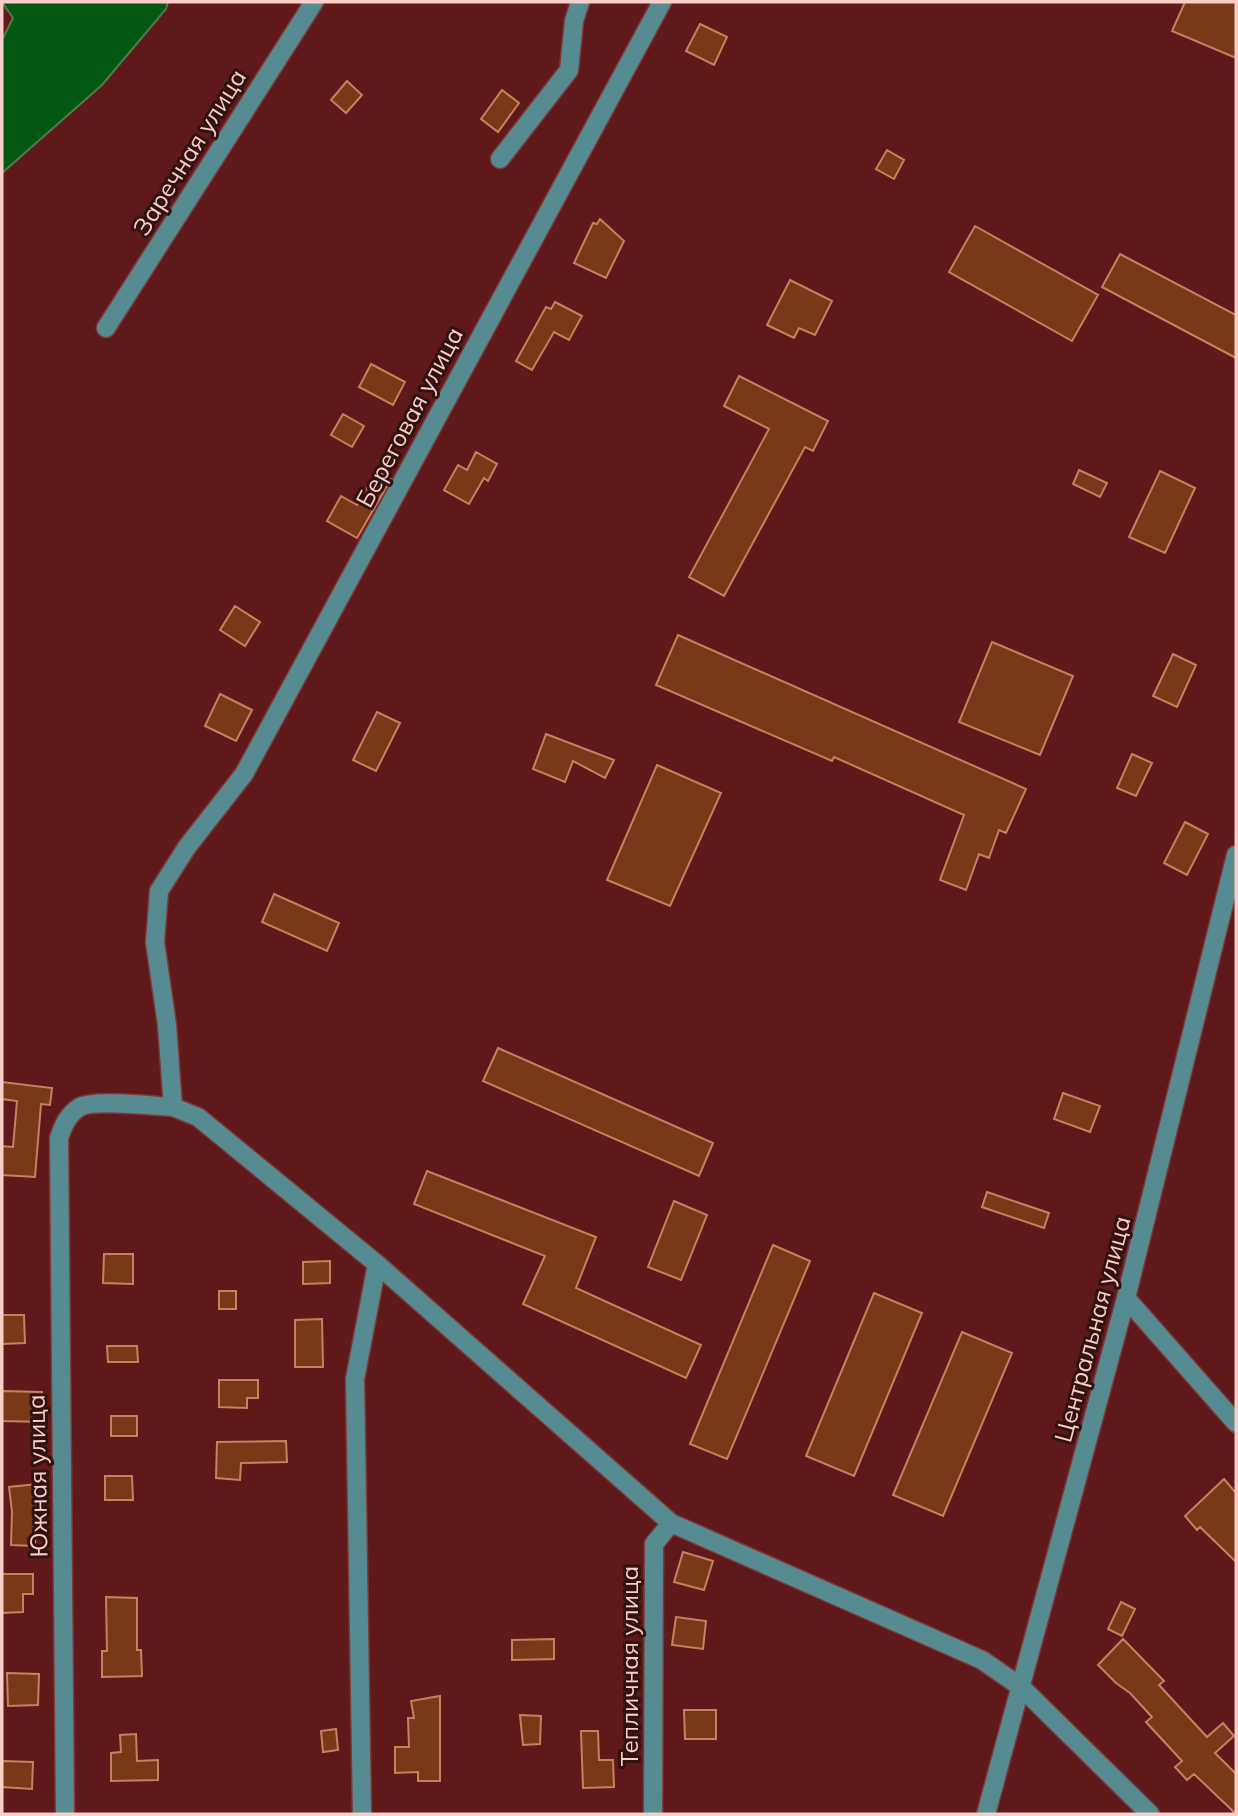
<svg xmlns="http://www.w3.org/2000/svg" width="1238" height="1816" viewBox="0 0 1238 1816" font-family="Mulish,sans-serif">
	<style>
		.water { fill: #035912; stroke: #4d7c49; stroke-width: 2 }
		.building { fill: #793818; stroke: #c9805f; stroke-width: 2 }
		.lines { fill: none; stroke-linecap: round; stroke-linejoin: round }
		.minor-casing { stroke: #7c3939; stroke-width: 21 }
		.minor { stroke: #568c91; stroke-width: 18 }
		.labels { text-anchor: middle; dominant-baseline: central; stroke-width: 6; stroke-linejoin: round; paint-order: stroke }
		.street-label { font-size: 24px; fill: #f9cdc8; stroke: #311211 }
	</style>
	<rect width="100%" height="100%" fill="#60191a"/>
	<path class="water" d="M 2,2 L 168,2 L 166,9 L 102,85 L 2,173 L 2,40 L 13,18 Z"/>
	<path class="building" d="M 1185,2 L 1236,2 L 1236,58 L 1172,31 Z
		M 700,24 L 727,37 L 714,65 L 686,51 Z
		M 347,81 L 362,95 L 346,113 L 331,100 Z
		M 502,90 L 519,103 L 498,132 L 481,119 Z
		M 887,150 L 904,160 L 894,179 L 876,169 Z
		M 600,219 L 624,241 L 606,278 L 574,263 L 593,223 L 597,224 Z
		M 975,226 L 1098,295 L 1072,341 L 949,272 Z
		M 1120,254 L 1236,315 L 1236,358 L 1102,287 Z
		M 790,280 L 832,301 L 815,335 L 799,328 L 794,338 L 767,325 Z
		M 555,302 L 582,316 L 569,340 L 554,332 L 532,370 L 516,361 L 546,307 L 551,309 Z
		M 371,364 L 405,382 L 393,405 L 359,387 Z
		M 739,376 L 828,421 L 813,451 L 805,447 L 724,596 L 689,577 L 769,429 L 724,406 Z
		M 343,414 L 364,426 L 352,447 L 331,435 Z
		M 476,452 L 497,464 L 488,481 L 484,478 L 469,504 L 444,490 L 458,465 L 467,470 Z
		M 1079,470 L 1107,483 L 1100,497 L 1073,484 Z
		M 377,471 L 391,479 L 357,538 L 327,521 L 341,496 L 357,505 Z
		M 1160,471 L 1195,488 L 1165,553 L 1129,537 Z
		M 235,606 L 260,622 L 245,646 L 220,630 Z
		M 678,635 L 1026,789 L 1006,833 L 999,830 L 989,858 L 979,854 L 966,890 L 940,880 L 964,815 L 834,757 L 832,761 L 656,685 Z
		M 992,642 L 1073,676 L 1040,755 L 959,722 Z
		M 1173,654 L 1196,665 L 1177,707 L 1153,696 Z
		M 220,694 L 252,710 L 236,741 L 205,726 Z
		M 377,712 L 400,723 L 376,771 L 353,760 Z
		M 546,734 L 614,760 L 605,778 L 573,761 L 565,782 L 533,769 Z
		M 1132,754 L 1152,763 L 1136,796 L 1117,788 Z
		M 657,765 L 721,793 L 670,906 L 607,880 Z
		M 1185,822 L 1208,834 L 1187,875 L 1164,863 Z
		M 274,894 L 339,923 L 327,951 L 262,922 Z
		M 498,1048 L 713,1143 L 699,1176 L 483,1081 Z
		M 2,1082 L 52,1088 L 50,1105 L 41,1104 L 35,1177 L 2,1175 L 2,1146 L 13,1147 L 17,1101 L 2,1099 Z
		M 1063,1093 L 1100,1106 L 1090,1132 L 1054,1119 Z
		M 427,1171 L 596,1237 L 576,1288 L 701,1345 L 686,1378 L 523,1304 L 545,1256 L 414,1204 Z
		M 987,1192 L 1049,1213 L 1044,1228 L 982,1207 Z
		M 674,1201 L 707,1215 L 681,1280 L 648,1267 Z
		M 773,1245 L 810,1261 L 727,1459 L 690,1444 Z
		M 104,1254 L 133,1254 L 133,1284 L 103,1283 Z
		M 330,1261 L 330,1283 L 303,1284 L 303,1262 Z
		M 219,1291 L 236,1291 L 236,1309 L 219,1309 Z
		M 874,1293 L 922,1313 L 854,1476 L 806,1456 Z
		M 2,1315 L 24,1315 L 25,1343 L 2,1344 Z
		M 322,1319 L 323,1367 L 295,1367 L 295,1320 Z
		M 962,1332 L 1012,1353 L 943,1516 L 893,1495 Z
		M 107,1346 L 137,1346 L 138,1362 L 108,1362 Z
		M 219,1380 L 258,1380 L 258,1398 L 247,1398 L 247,1408 L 219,1407 Z
		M 2,1391 L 42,1392 L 42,1422 L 2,1421 Z
		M 111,1416 L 137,1416 L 137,1436 L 111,1436 Z
		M 286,1441 L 287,1462 L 241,1463 L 240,1480 L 216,1478 L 217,1442 Z
		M 105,1476 L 132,1476 L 133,1500 L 105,1500 Z
		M 1224,1479 L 1236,1493 L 1236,1562 L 1200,1527 L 1197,1530 L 1185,1516 Z
		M 37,1484 L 35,1546 L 11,1545 L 12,1512 L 9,1487 Z
		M 683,1552 L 713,1561 L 704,1590 L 674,1582 Z
		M 2,1574 L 33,1574 L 33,1594 L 23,1594 L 23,1612 L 2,1613 Z
		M 106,1597 L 137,1598 L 137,1650 L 141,1650 L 142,1676 L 102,1677 L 102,1651 L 107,1651 Z
		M 1121,1602 L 1135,1609 L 1122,1636 L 1108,1629 Z
		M 676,1617 L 706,1621 L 703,1649 L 672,1645 Z
		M 554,1639 L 554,1659 L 512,1660 L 512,1640 Z
		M 1123,1639 L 1164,1681 L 1159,1685 L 1207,1737 L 1223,1723 L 1234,1736 L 1215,1753 L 1236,1774 L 1236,1814 L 1194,1774 L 1187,1780 L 1175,1767 L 1182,1761 L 1146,1722 L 1152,1717 L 1130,1693 L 1116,1683 L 1098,1665 Z
		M 7,1673 L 39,1674 L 38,1705 L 8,1706 Z
		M 440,1696 L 440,1781 L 418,1781 L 418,1772 L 395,1773 L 395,1747 L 409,1747 L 408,1718 L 414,1718 L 411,1701 Z
		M 684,1710 L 716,1710 L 716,1739 L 685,1739 Z
		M 520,1715 L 541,1716 L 540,1744 L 523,1745 Z
		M 336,1729 L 338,1750 L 323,1752 L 321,1731 Z
		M 581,1731 L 598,1731 L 599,1760 L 613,1760 L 614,1787 L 583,1788 Z
		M 136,1734 L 137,1761 L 158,1760 L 158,1780 L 111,1781 L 111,1753 L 121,1752 L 120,1735 Z
		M 2,1761 L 33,1762 L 32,1789 L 2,1787 Z"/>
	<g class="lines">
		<defs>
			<path id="minor" d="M 500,159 L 569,70 L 574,21 L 580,2
				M 106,328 L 314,2
				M 173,1107 L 198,1117 L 377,1264 L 671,1523 L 982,1660 L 1021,1687 L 1150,1814
				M 1126,1298 L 1236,1423
				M 65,1814 L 59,1138 C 63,1126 68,1114 80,1107 C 94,1099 154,1106 173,1107 L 167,1025 L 155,942 L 159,891 L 187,847 L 244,774 L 662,2
				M 362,1814 L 355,1379 L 377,1264
				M 653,1814 L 654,1544 L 671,1523
				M 986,1814 L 1126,1298 L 1236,855"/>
		</defs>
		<use href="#minor" class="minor-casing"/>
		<use href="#minor" class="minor"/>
	</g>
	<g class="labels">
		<g class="street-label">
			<text transform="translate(189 152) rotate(-58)">Заречная улица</text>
			<text transform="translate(409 417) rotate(-62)">Береговая улица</text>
			<text transform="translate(1092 1329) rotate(-75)">Центральная улица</text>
			<text transform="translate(37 1476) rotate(-91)">Южная улица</text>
			<text transform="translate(629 1666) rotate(-90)">Тепличная улица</text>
		</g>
	</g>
	<rect width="1238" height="1816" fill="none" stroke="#f9cdc8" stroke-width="7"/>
</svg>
